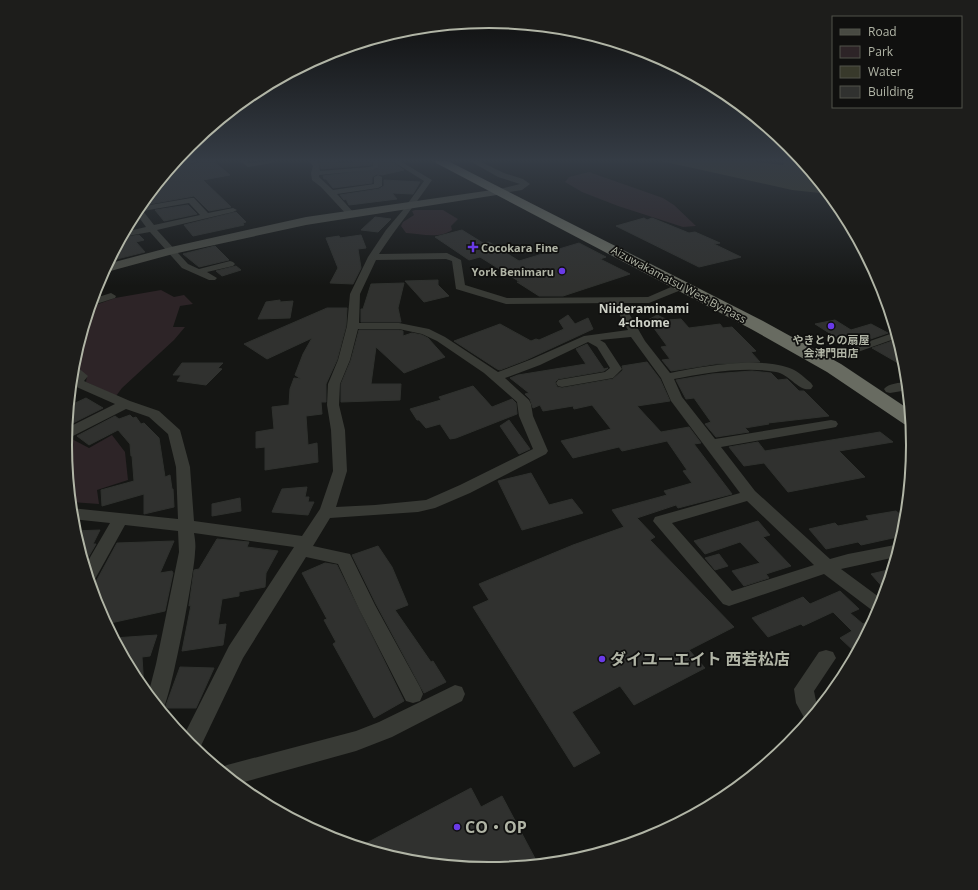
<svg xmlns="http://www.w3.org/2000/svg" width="978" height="890" viewBox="0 0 978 890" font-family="'Open Sans','Noto Sans JP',sans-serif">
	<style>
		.green { fill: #2d2427 }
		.water { fill: #38392b }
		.building { fill: #30312f; stroke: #2f312e }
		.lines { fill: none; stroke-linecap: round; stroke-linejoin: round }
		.street { fill: #383a35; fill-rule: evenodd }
		.secondary { fill: #484a43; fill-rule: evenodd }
		.highway { fill: #686b61; fill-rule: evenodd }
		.poi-dot { fill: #6a3ae7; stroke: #10100f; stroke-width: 1.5 }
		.labels { text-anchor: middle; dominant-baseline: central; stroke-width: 3.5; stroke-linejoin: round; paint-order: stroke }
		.far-poi-label { font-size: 11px; font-weight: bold; fill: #b1b5a6; stroke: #10100f; text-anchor: start }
		.far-street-label { font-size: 11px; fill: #b1b5a6; stroke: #10100f }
		.far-neighbourhood-label { font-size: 12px; font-weight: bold; fill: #ced1c7; stroke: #10100f }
		.near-poi-label { font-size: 16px; font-weight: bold; fill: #b1b5a6; stroke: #10100f; text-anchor: start }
		.rim { fill: none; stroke: #b1b5a6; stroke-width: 2 }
	</style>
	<rect width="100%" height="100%" fill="#151614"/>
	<path class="green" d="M 589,172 L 663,198 L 674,205 L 696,226 L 683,227 L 618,206 L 582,192 L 565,182 L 569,177 Z
		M 415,210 L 443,210 L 458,219 L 451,226 L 452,230 C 439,239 421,234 406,233 L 401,226 L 403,222 L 414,215 L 412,211 Z
		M 161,290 L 174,297 L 184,295 L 193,304 L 180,306 L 173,327 L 185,327 L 174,340 L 122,388 L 116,396 L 86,382 L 87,376 L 73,367 L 90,307 L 115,298 Z
		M 112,435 L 125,452 L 128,480 L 97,490 L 99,504 L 71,502 L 66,439 L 70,438 L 89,448 Z"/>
	<path class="water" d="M 661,161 L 748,161 L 783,165 L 784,163 L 777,161 L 802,161 L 829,194 L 792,190 Z"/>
	<path class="building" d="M 202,161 L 213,161 L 230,175 L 203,180 L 231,207 L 209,211 L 194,196 L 150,204 L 145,199 L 171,167 L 193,164 Z
		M 337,161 L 338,163 L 372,161 L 372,165 L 321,169 L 319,162 Z
		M 380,161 L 391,161 L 404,170 L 382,175 L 377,174 L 372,177 L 372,183 L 333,188 L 326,179 L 324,179 L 323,176 L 378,169 Z
		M 384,180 L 420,182 L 413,194 L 392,193 L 397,199 L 349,205 L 346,199 L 344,200 L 340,195 L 379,189 L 384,186 Z
		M 188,205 L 197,214 L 164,221 L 155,210 Z
		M 236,212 L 246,222 L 243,223 L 244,225 L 193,236 L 184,225 Z
		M 375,217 L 391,219 L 378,232 L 361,230 Z
		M 644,218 L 647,220 L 652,218 L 689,233 L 695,232 L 720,243 L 714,244 L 741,257 L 699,267 L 616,226 Z
		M 462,230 L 483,243 L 489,242 L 519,261 L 579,243 L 606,257 L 600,259 L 630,274 L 563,296 L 539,296 L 517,282 L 520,282 L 480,257 L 469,260 L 435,237 Z
		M 139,235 L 144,240 L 136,242 L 145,252 L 109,261 L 121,238 Z
		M 361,235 L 366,248 L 358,249 L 361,268 L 353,284 L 330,283 L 338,268 L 326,238 L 339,236 L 340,238 Z
		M 215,246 L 229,260 L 199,267 L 183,254 Z
		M 236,266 L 241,270 L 222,276 L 216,271 Z
		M 438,280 L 438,285 L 449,296 L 424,302 L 405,281 Z
		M 404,283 L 398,308 L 401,322 L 361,322 L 361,309 L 363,309 L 371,284 Z
		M 280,300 L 280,302 L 293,301 L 290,318 L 258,319 L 266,302 Z
		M 327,308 L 347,308 L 346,326 L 337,360 L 326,384 L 326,402 L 321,402 L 322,414 L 306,416 L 308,445 L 317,443 L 318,462 L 265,470 L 265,447 L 256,448 L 256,432 L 274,429 L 272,407 L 289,405 L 290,389 L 294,378 L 301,379 L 295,375 L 303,354 L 312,338 L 267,359 L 244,344 Z
		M 568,315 L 575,324 L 588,318 L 593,329 L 526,360 L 500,370 L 497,369 L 454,341 L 500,324 L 531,341 L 536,339 L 539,340 L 564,329 L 559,321 Z
		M 657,315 L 668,320 L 681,319 L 689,328 L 720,324 L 723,328 L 732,327 L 756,351 L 751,352 L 760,362 L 715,364 L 671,371 L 662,360 L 670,359 L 661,347 L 667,346 L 648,320 Z
		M 835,320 L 851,330 L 871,324 L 888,333 L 850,346 L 815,324 Z
		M 359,330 L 399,330 L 403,331 L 403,336 L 412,333 L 422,335 L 428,338 L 445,357 L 404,373 L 376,347 L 371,384 L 401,384 L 400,400 L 341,402 L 341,384 L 351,360 Z
		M 898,339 L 905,363 L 905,367 L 872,348 Z
		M 587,344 L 604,369 L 608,368 L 604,371 L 558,379 L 555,382 L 557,387 L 562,388 L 613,379 L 623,370 L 622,366 L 647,362 L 660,379 L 670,401 L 637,406 L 661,432 L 689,427 L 701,443 L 694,444 L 732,494 L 678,508 L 676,505 L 637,518 L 655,537 L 650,540 L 734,627 L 689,650 L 705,668 L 634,705 L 620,686 L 572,712 L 600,753 L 574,767 L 473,607 L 489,600 L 479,584 L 573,545 L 624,527 L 612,510 L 667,495 L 664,491 L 692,483 L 683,471 L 687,470 L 667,441 L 622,451 L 619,447 L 573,458 L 561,441 L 611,429 L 592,405 L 574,409 L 573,406 L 543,411 L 540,405 L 533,408 L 530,399 L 525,394 L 529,393 L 510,378 L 518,375 L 586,364 L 576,349 Z
		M 182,363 L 223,363 L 218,368 L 222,369 L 206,385 L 177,381 L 181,375 L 173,375 Z
		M 752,371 L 771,373 L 778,380 L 787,379 L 799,391 L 804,391 L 829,416 L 768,423 L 769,424 L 745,428 L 749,432 L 716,437 L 705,424 L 711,422 L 694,398 L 686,399 L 676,380 L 712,374 Z
		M 473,386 L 492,407 L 512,399 L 516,403 L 517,414 L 456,438 L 450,439 L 440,424 L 426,428 L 419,420 L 417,420 L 410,409 L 441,400 L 439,397 Z
		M 86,398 L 103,408 L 67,426 L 69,404 L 73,404 Z
		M 130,415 L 133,418 L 136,417 L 141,424 L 144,423 L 159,438 L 165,477 L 170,475 L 172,489 L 173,489 L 174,507 L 144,514 L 144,494 L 102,506 L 101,490 L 134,481 L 132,456 L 131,456 L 130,444 L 118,430 L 89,445 L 77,436 L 115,416 L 119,419 Z
		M 509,420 L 530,449 L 519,454 L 500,426 Z
		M 880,432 L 893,442 L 839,451 L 865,477 L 788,492 L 764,463 L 744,466 L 729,447 L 758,442 L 765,451 Z
		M 531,473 L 549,505 L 572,499 L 583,513 L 522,530 L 498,481 Z
		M 307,487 L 305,497 L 309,497 L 308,502 L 314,502 L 308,515 L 272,512 L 282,489 Z
		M 240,498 L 241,511 L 212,516 L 212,504 Z
		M 896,511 L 906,519 L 902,536 L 861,545 L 858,542 L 826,549 L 809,529 L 835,523 L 838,526 L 869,520 L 866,516 Z
		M 758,521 L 770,535 L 763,537 L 791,566 L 766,574 L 769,578 L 744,586 L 732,571 L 760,563 L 740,542 L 705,554 L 694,541 Z
		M 100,530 L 93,544 L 96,544 L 86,561 L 83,562 L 74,531 Z
		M 217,539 L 249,542 L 247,547 L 278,551 L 266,573 L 265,587 L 239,592 L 239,596 L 222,599 L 218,625 L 226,624 L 223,645 L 182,651 L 191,605 L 189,606 L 194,570 L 199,569 Z
		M 174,541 L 160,573 L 172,571 L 173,573 L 165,611 L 106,624 L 97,607 L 92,589 L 117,543 Z
		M 378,546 L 392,567 L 408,605 L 395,610 L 431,662 L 433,661 L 446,682 L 424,693 L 376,604 L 352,555 Z
		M 719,554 L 728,566 L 715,570 L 705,558 Z
		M 325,563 L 337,565 L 404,701 L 374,718 L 333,644 L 336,642 L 324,620 L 327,619 L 302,573 Z
		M 892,569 L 886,591 L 871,574 Z
		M 840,591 L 859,609 L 850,613 L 863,624 L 876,616 L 856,653 L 840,638 L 852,631 L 833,612 L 803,626 L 801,624 L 768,637 L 752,618 L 803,597 L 810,604 Z
		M 157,635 L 150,656 L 142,657 L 144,689 L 136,680 L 114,638 Z
		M 180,667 L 214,668 L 196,708 L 165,708 Z
		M 471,788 L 481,807 L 502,796 L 538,864 L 489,869 L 406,861 L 359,847 Z"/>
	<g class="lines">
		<path class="street" d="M 176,161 L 196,161 L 193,163 L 172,166 Z
			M 240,161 L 247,161 L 249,163 L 275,161 L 272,163 L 248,167 Z
			M 309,161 L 316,161 L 319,164 L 320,171 L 369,167 L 373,166 L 373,161 L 379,161 L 378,168 L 371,170 L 319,175 L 319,177 L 333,190 L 374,184 L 374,177 L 378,175 L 382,177 L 382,186 L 378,188 L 337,194 L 354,213 L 353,215 L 347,215 L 321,187 L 312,180 L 311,173 L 313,166 Z
			M 392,161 L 400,161 L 432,180 C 415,205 396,228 379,254 L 447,253 L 461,260 L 465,285 L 507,298 L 648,297 L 678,284 L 686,284 L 687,286 L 686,288 L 649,303 L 623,303 L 645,341 L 670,373 C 702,366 762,356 792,369 C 799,372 805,378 811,383 L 813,386 L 811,389 C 799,392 789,374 776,372 C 746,366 704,373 674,379 L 682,397 L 715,439 L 831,420 L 836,421 L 838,424 L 836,427 L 831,428 L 721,447 L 755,491 L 830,559 L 848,554 L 900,544 L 896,557 L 841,569 L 883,600 L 877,614 L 824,574 L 729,606 L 723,604 L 653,521 L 655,517 L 740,493 L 671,401 L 661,378 L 631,337 L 600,340 L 605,343 L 622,369 L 613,378 L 562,387 L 558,386 L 556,383 L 558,380 L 605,372 L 610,368 L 597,347 L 588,342 L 540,365 L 505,378 L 529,400 L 531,404 L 533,416 L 548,451 L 546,454 L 470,493 L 435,508 L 418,512 L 330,518 L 313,546 L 350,554 L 375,605 L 420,687 L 423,694 L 420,701 L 413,703 L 406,701 L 359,609 L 338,564 L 306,557 L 243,658 L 198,752 L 183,737 L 229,646 L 294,547 L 194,533 C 195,539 196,545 195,552 C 195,570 170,704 162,711 L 148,695 L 156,664 L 179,552 L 178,531 L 125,525 L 94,581 L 90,582 L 85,566 L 110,523 L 72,519 L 71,508 L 178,519 L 176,467 L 168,434 L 149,417 L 126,409 L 71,437 L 66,438 L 67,428 L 115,404 L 72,385 L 71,380 L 75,376 L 72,375 L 73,366 L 76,366 L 88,376 L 84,381 L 130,401 L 159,411 L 180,430 L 190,467 L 194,521 L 302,536 L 320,509 L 333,471 L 331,430 L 327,405 L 328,384 L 338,360 L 347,326 L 350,294 L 368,257 L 386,230 L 403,210 L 424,181 ZM 446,259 L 452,261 L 456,289 L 506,304 L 613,303 L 628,330 L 584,336 L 532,359 L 498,372 L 445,337 L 429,329 L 399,323 L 359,323 L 360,294 L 376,260 ZM 358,329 L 399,329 L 422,334 L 437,341 L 484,373 L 517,402 L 519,416 L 533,449 L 460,485 L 426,500 L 375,505 L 336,507 L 347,471 L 345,430 L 339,405 L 340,384 L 350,360 ZM 747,501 L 814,565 L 732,591 L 672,523 Z
			M 470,161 L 479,161 L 504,173 L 523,179 L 530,184 L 522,190 L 496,194 L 496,190 L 520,184 L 498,177 Z
			M 191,198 L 194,198 L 208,213 L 233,208 L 237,210 L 233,212 L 157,230 L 188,264 L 199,269 L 230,261 L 233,262 L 235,264 L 233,266 L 207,272 L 217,278 L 215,280 L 209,280 L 182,268 L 150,232 L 122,237 L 124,232 L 146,227 L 135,212 L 138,207 ZM 189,203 L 200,215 L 154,225 L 143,211 Z
			M 111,293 L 116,296 L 115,298 L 90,306 L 92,299 Z
			M 893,333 L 896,333 L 897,338 L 841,358 L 833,358 L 831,356 L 833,354 Z
			M 907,382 L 908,390 L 890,393 L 886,392 L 884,389 C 889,383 899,383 907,382 Z
			M 826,650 L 833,652 L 836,658 L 814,691 L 816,701 L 819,707 L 807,723 L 796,703 L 794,689 L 819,652 Z
			M 455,685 L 462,687 L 465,694 L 462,701 L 392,737 L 356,751 L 237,784 L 219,769 L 227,765 L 356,731 L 379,722 Z"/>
		<path class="secondary" d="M 499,189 L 503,190 L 504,192 L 503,194 L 306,225 L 173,254 L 103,273 L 107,264 L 171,247 L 306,217 Z"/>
		<path class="highway" d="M 435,161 L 448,161 L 763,321 L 841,364 L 910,410 L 911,426 L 904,424 L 827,372 L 751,329 L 436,163 Z"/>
	</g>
	<linearGradient id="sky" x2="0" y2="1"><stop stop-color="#0c0c0b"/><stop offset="0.56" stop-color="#353c45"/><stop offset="1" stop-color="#353c45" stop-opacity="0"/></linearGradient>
	<rect width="978" height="286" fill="url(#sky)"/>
	<g class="poi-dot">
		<path d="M471 241h4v4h4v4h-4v4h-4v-4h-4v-4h4z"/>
		<circle cx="562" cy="271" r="4"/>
		<circle cx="831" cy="326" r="4"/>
		<circle cx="602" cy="659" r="4"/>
		<circle cx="457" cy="827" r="4"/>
	</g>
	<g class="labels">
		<g class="far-poi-label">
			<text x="481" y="247">Cocokara Fine</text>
			<text x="554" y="271" text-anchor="end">York Benimaru</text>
			<text x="831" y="339" text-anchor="middle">やきとりの扇屋<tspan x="831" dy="13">会津門田店</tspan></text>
		</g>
		<g class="far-street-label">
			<text transform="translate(679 284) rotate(28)">Aizuwakamatsu West By-Pass</text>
		</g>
		<g class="far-neighbourhood-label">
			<text x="644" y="308">Niideraminami<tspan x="644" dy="14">4-chome</tspan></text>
		</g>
		<g class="near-poi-label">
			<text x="610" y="659">ダイユーエイト 西若松店</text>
			<text x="465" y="827">CO・OP</text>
		</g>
	</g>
	<path d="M0 0H978V890H0ZM72 445a417 417 0 1 1 834 0a417 417 0 1 1-834 0Z" fill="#1d1d1b" fill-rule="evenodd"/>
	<path class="rim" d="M72 445a417 417 0 1 1 834 0a417 417 0 1 1-834 0Z"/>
	<rect x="832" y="16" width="130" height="92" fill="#10100f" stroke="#50524b"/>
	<rect x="840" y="29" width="20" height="6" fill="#484a43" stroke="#50524b"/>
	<text x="868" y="36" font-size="12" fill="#b1b5a6">Road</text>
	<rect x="840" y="46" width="20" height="12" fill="#2d2427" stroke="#50524b"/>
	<text x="868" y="56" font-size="12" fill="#b1b5a6">Park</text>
	<rect x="840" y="66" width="20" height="12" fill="#38392b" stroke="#50524b"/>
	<text x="868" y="76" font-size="12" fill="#b1b5a6">Water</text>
	<rect x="840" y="86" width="20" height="12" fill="#30312f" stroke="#50524b"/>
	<text x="868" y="96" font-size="12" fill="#b1b5a6">Building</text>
</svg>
